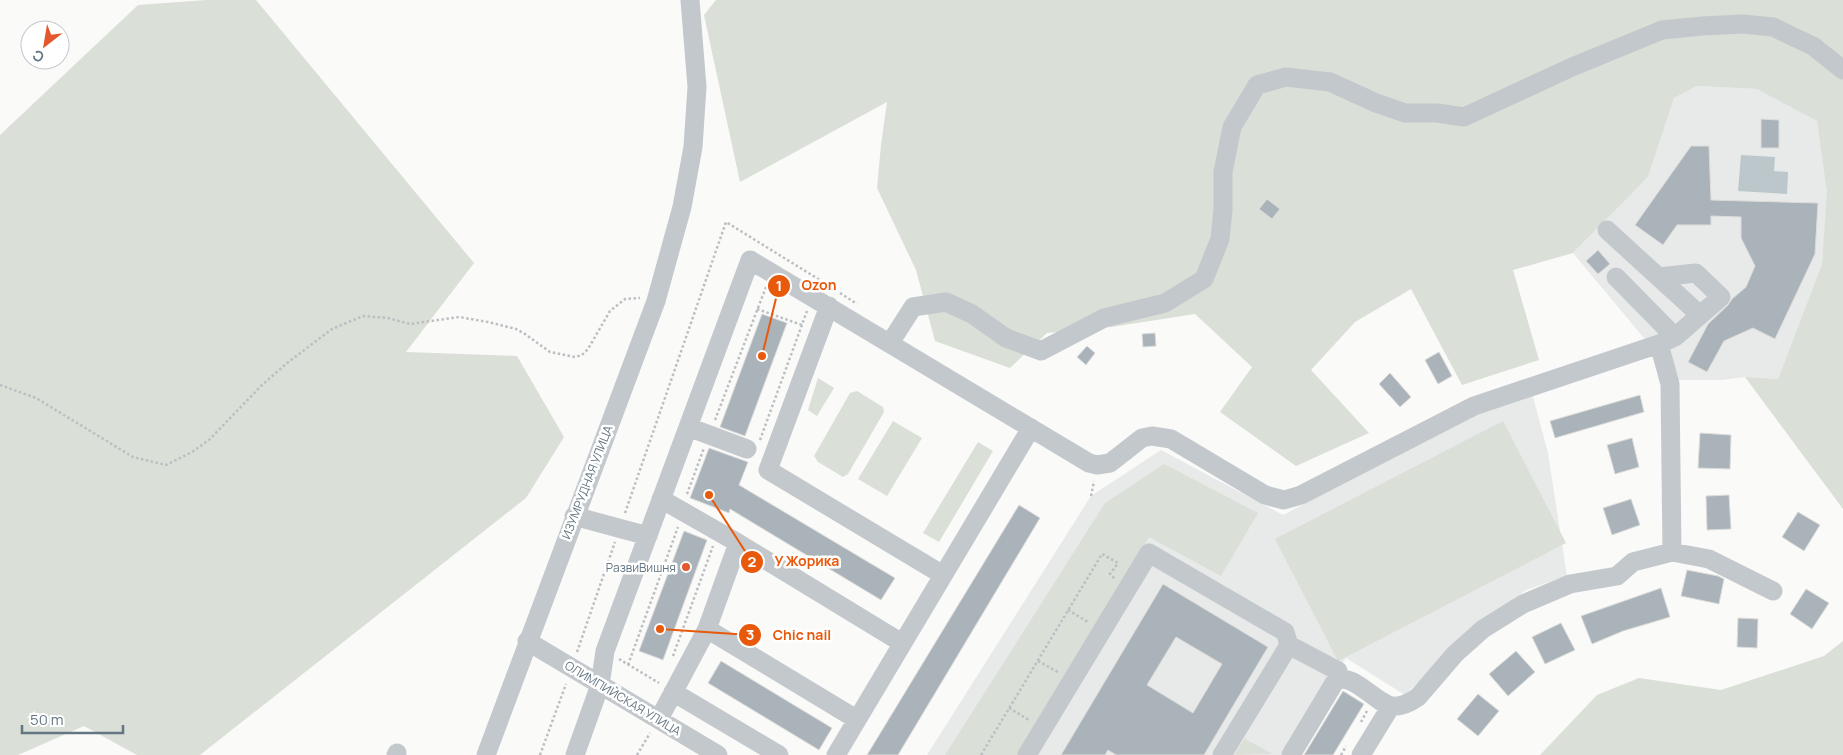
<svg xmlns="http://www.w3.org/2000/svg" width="1843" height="755" viewBox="0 0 1843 755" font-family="Manrope,sans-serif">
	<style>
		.built { fill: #e8e9e9 }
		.green { fill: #dadfd7 }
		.water { fill: #bbc7cb }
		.building { fill: #aab3b9; stroke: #dcdcda; fill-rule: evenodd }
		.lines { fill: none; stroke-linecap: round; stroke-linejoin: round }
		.path { stroke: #bbbfc2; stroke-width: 2.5; stroke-dasharray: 2.5 2.5; stroke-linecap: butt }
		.minor { stroke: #c3c8cc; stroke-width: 19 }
		.poi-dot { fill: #e4572e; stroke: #fff; stroke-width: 2 }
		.labels { text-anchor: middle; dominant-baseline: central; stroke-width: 5; stroke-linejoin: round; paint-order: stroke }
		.street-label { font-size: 12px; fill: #657683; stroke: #fff }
		.poi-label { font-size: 12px; fill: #657683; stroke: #fff; text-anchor: end }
		.leader { fill: none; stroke: #e8590c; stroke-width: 2 }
		.callout-dot { fill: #e8590c; stroke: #fff; stroke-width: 2 }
		.mark-label { font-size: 15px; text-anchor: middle; font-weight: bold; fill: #fff }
		.callout-label { font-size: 14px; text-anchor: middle; font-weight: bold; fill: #e8590c; stroke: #fff; stroke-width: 5; stroke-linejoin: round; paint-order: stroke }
	</style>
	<rect width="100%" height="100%" fill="#fafaf8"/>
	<path class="built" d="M 1697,86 L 1758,89 L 1817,121 L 1828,191 L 1822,264 L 1778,379 L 1745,377 L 1722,380 L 1679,380 L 1573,253 L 1648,177 L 1674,98 Z
		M 1532,393 L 1548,453 L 1567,576 L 1526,590 L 1470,631 L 1405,695 L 1346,658 L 1284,755 L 927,755 L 1091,496 L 1161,450 L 1283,515 L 1476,413 Z"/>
	<path class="green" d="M 206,0 L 256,0 L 474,263 L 406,352 L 517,356 L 564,437 L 526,498 L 200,755 L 137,755 L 84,726 L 18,755 L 0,755 L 0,135 L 138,5 Z
		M 716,0 L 1843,0 L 1843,509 L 1745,377 L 1778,379 L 1822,264 L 1827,192 L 1817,121 L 1757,89 L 1697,86 L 1674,98 L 1648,177 L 1573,253 L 1513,270 L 1539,360 L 1462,385 L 1411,289 L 1355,322 L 1311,370 L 1369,433 L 1296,466 L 1220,412 L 1252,367 L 1195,314 L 1111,327 L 1047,333 L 1010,368 L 935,341 L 916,270 L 877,188 L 881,145 L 887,102 L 740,182 L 704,15 Z
		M 818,378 L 834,388 L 817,416 L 808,410 Z
		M 857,391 L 883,407 L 884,412 L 848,474 L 843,477 L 818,462 L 814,456 L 850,393 Z
		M 893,421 L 922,438 L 887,496 L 858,479 Z
		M 1503,421 L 1566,543 L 1338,661 L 1275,539 Z
		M 978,442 L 993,451 L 939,542 L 923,533 Z
		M 1164,464 L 1258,513 L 1221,576 L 1149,537 L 1018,755 L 945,755 L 1105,503 Z
		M 1843,641 L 1843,755 L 1540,755 L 1597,695 L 1639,678 L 1721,690 L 1824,656 Z
		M 1245,738 L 1247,740 L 1273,754 L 1234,755 Z"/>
	<path class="water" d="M 1741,155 L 1775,157 L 1774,171 L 1788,172 L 1787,194 L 1738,191 Z"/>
	<path class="building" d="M 1761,119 L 1779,120 L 1779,148 L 1761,148 Z
		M 1691,146 L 1709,146 L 1711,200 L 1818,203 L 1815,254 L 1775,339 L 1753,328 L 1724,341 L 1707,372 L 1688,362 L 1708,324 L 1728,305 L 1732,299 L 1746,287 L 1755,266 L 1741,238 L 1741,217 L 1711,216 L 1711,225 L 1677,225 L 1663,245 L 1635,225 Z
		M 1267,199 L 1280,209 L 1272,219 L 1259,209 Z
		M 1598,250 L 1610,264 L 1598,274 L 1586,261 Z
		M 762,314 L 787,323 L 745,436 L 720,427 Z
		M 1155,333 L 1156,346 L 1143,347 L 1142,334 Z
		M 1087,346 L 1095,353 L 1086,365 L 1077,357 Z
		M 1439,352 L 1452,376 L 1438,384 L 1425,360 Z
		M 1390,373 L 1411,397 L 1400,407 L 1379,384 Z
		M 1640,395 L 1644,412 L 1555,438 L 1550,421 Z
		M 1700,433 L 1731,435 L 1730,469 L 1698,468 Z
		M 1632,438 L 1639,467 L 1615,474 L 1607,445 Z
		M 709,448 L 748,462 L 739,485 L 895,578 L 881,600 L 730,509 L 729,513 L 690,498 Z
		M 1729,495 L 1731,529 L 1707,530 L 1706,496 Z
		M 1631,499 L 1640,525 L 1612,535 L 1603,508 Z
		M 1019,505 L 1040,518 L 898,755 L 867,755 Z
		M 1798,512 L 1820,525 L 1804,551 L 1782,537 Z
		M 684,531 L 707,540 L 663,660 L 639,651 Z
		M 1687,570 L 1718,576 L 1724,579 L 1719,604 L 1681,596 Z
		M 1163,584 L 1268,647 L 1204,755 L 1116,755 L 1108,750 L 1105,755 L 1061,755 ZM 1176,637 L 1222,664 L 1193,713 L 1147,685 Z
		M 1661,588 L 1670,617 L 1623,631 L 1592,644 L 1581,616 Z
		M 1806,589 L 1829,603 L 1812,629 L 1790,614 Z
		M 1738,618 L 1758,619 L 1757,648 L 1737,647 Z
		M 1561,623 L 1575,650 L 1545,664 L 1532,637 Z
		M 1516,651 L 1535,672 L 1508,696 L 1489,674 Z
		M 721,661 L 832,728 L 819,750 L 708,683 Z
		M 1343,691 L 1364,704 L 1333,755 L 1304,755 Z
		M 1478,694 L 1499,711 L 1478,736 L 1457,719 Z"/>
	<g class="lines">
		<path class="path" d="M 840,293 L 857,304
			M 757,309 L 802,325
			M 0,385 L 36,398 L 133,457 L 166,465 L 192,452 L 209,440 L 261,386 L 287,363 L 332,329 L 363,316 L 388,318 L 410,324 L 459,317 L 488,322 L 516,329 L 525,334 L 550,352 L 575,357 L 582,355 L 588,349 L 610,311 L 625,299 L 640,298
			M 715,420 L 766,287
			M 760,440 L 807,311
			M 687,494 L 704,448
			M 1091,496 L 1094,481
			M 625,513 L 726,222 L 836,290
			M 1068,610 L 1088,622
			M 577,652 L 615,542
			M 673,656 L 713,546
			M 619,659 L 659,683
			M 1038,661 L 1058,672
			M 628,665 L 678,527
			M 1009,708 L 1029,720
			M 1361,722 L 1367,711
			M 540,755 L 566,684
			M 637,755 L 650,733
			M 981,755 L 1102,554 L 1118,563 L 1110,574 L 1115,579
			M 1341,755 L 1346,746"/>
		<path class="minor" d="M 1607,230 L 1700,315
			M 1616,277 L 1675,337
			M 829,306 L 768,470 L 943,575
			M 890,343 L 913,307 L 946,302 L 972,314 L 1006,338 L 1041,351 L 1104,318 L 1165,303 L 1204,279 L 1220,239 L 1223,210 L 1223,172 L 1232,127 L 1257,85 L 1286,77 L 1330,82 L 1376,103 L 1405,113 L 1437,113 L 1464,117 L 1572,67 L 1662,30 L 1702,26 L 1743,24 L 1773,27 L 1798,39 L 1813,46 L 1843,70
			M 1659,344 L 1670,384 L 1672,552
			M 688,427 L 747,449
			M 661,499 L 738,543 L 902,643
			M 574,516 L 648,536
			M 707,629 L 856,719
			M 527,641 L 718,755
			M 1289,645 L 1338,671
			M 673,692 L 779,755
			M 659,719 L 707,629 L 738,543
			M 396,755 L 397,753
			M 486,755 L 656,301 L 682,207 L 693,147 L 697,87 L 690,0
			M 575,755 L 600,685 L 605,651 L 750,260 L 1089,463 L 1097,465 L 1110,463 L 1142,438 L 1152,436 L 1171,439 L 1265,495 L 1284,500 L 1301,495 L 1474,406 L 1659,344 L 1675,337 L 1721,297 L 1696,273 L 1659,277
			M 836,755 L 1031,428
			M 1027,755 L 1149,553 L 1285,632 L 1289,645 L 1222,755
			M 1291,755 L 1336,680 C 1354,673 1375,703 1392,706 C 1401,707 1411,702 1418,697 L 1455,654 L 1483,629 L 1523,604 L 1570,584 L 1617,576 L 1633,562 L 1672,552 L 1709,559 L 1773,591
			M 1361,755 L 1391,706"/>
	</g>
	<circle class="poi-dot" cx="686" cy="567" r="5"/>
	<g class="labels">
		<g class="street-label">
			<text transform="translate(587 482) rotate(-69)">ИЗУМРУДНАЯ УЛИЦА</text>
			<text transform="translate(623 698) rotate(31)">ОЛИМПИЙСКАЯ УЛИЦА</text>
		</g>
		<g class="poi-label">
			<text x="676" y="567">РазвиВишня</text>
		</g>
	</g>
	<path class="leader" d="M762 356L779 286M709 495L752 562M660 629L750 635"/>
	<g class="callout-dot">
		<circle cx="762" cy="356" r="5"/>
		<circle cx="709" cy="495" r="5"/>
		<circle cx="660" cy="629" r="5"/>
		<circle cx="779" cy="286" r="12"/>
		<circle cx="752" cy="562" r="12"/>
		<circle cx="750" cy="635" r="12"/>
	</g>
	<g class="mark-label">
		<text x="779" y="291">1</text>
		<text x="752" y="567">2</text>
		<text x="750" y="640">3</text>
	</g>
	<g class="callout-label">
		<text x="819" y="290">Ozon</text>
		<text x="807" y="566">У Жорика</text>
		<text x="802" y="640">Chic nail</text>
	</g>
	<g transform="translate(45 45) rotate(211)"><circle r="24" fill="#ffffff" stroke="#c1c8cd"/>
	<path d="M0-4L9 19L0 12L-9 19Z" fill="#e4572e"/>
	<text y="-8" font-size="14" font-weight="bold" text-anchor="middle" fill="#657683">С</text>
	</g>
	<path d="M22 725v8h101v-8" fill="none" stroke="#657683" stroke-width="2.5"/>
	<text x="30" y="725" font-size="15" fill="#657683" stroke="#ffffff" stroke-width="4" paint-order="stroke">50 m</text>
</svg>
